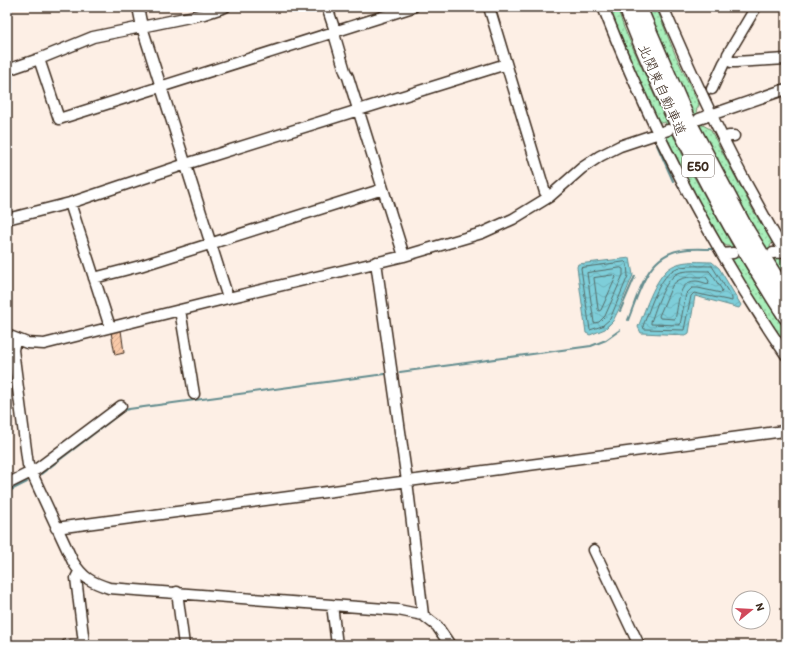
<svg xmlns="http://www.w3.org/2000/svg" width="793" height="652" viewBox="0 0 793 652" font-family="Itim,'Klee One',sans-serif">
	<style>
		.grass { fill: url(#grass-dots); stroke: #728c6c }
		.water { fill: url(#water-waves); stroke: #638c8e }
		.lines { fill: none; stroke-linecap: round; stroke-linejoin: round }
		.shore { stroke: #566c69; stroke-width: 1 }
		.stream { stroke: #638c8e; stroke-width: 2 }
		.building { fill: url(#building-hatch); stroke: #3b2a1e }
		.minor-casing { stroke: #3b2a1e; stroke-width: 13 }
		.highway-casing { stroke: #3b2a1e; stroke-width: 17 }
		.minor { stroke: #fff; stroke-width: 10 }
		.highway { stroke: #fff; stroke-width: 14 }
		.labels { text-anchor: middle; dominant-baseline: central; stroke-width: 3.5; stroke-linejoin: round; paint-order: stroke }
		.shield { fill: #fff; stroke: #766a62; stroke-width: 1 }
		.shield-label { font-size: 13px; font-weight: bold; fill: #3b2a1e }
		.street-label { font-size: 14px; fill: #3b2a1e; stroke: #fff }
	</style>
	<defs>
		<pattern id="grass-dots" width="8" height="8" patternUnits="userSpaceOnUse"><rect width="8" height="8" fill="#a9efbb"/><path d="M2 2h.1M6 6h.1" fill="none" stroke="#92cda0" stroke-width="1.8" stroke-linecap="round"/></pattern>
		<pattern id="water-waves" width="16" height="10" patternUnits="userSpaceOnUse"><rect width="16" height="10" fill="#7eced9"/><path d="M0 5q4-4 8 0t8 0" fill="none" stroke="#6eb1ba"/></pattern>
		<pattern id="building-hatch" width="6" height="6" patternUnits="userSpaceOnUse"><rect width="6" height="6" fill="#f9c9a8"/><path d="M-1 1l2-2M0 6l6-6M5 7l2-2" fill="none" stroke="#d6ad90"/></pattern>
	</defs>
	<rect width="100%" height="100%" fill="#fdefe5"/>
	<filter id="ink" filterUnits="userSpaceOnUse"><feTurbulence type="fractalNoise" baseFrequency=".025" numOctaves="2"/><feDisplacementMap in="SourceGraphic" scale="8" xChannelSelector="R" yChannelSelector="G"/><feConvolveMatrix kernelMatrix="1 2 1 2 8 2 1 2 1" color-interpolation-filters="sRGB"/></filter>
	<g filter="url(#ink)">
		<path class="grass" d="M 606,7 L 617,7 L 624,28 L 655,97 L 689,168 L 737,254 L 786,332 L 786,349 L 757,305 L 730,259 L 733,257 L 730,246 L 727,246 L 719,242 L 664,141 L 666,137 L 670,134 L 665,122 L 662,123 L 655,119 Z
			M 648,7 L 656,7 L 675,54 L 699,105 L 696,111 L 701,124 L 710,129 L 755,214 L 773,242 L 770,246 L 774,257 C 789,261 786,267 786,280 C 730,195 685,102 648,7 Z"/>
		<path class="water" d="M 630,258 L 633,275 L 619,309 L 613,321 L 605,329 L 590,335 L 586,333 L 577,267 L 578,264 Z
			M 712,262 L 719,268 L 741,305 L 739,308 L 695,296 L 689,333 L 686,335 L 641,333 L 638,327 C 646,309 656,272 675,265 C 686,260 701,262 712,262 Z"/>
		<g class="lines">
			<path class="shore" d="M 625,262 L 627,264 L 628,276 L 610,319 L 602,326 L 590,330 L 581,268 Z
				M 712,266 L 732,298 L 732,301 L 694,293 L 691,296 L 684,330 L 644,329 L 643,326 C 650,309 659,275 677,268 C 686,265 703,266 712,266 Z
				M 621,268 L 623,269 L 623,275 L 605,316 L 599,322 L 594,323 L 587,273 Z
				M 709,271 L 711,273 L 722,290 L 721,293 L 698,288 L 692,288 L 686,294 L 680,325 L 651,324 L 651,322 C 656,308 665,276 681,272 C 689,270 700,271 709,271 Z
				M 614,275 L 616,277 L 601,310 L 599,311 L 598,309 L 594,278 Z
				M 706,277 L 709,281 L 708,284 C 704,283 700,281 696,281 C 677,281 679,306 675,319 L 660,318 L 659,316 L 672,286 C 680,275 694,277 706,277 Z"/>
			<path class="stream" d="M 657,145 L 673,181
				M 620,311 L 635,276
				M 628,320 C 639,293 647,255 681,250 C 691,248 702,249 712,249
				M 400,372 L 591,346 L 606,340 L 620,330
				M 41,474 L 125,410 L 129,409 L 385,374
				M 7,492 L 27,482"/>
		</g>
		<path class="building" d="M 121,330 L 124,353 L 115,355 L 111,332 Z"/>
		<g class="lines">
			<defs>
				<path id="minor" d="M 138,7 L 142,27 L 228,298
					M 327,7 L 335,31 L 335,37 L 345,71 L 348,77 L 404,256
					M 489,7 L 545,192 L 549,197
					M 603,7 C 651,129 712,247 786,355
					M 663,7 C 689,68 716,127 747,185 C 760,208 772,232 786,254
					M 756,7 L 728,54 L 727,58 L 731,62 L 735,62 L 786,59
					M 39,59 L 59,119 L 413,7
					M 7,70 L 39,59 L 93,37 L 204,14 L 225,7
					M 712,89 L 724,63 L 727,58
					M 699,119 L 786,89
					M 723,138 L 729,136 L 734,136
					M 70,203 L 110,327
					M 7,219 L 70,203 L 186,164 L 506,64
					M 773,253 L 785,252
					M 722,254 L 733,253
					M 376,262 L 407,481 L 423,615
					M 94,278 L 140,266 L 383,189
					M 180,310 L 194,394
					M 7,335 L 27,343 L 44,344 L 228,298 L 404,256 L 482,233 L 513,219 L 549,197 L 582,168 L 600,156 L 620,146 L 668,130
					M 15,339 L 13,350 L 28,465 L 73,562 C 83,578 91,582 109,588 L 398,610 L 423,615 L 437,626 L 450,645
					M 7,484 L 37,469 L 121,406
					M 56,528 L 784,431 L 786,432
					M 594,550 L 639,645
					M 177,592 L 184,645
					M 332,605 L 337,645
					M 67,645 L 84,643 L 76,578 L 79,572"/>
				<path id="highway" d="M 626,7 C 669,117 722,218 786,317
					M 639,7 L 687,118 L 746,229 L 786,294"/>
			</defs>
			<use href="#minor" class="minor-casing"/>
			<use href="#highway" class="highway-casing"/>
			<use href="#minor" class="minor"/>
			<use href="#highway" class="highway"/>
		</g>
	</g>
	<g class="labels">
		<rect class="shield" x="682" y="155" width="32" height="22" rx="3"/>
		<g class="shield-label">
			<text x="698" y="166">E50</text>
		</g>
		<g class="street-label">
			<text transform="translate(662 90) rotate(66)">北関東自動車道</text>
		</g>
	</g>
	<rect width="793" height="652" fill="none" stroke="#fff" stroke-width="24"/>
	<rect x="12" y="12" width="769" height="628" fill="none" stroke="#3b2a1e" stroke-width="1.5" filter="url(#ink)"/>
	<g transform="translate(751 610) rotate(72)"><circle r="19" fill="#ffffff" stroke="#b1aaa5"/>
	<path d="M0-3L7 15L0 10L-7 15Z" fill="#d1495b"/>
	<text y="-6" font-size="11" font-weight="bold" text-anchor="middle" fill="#3b2a1e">N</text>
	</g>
</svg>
